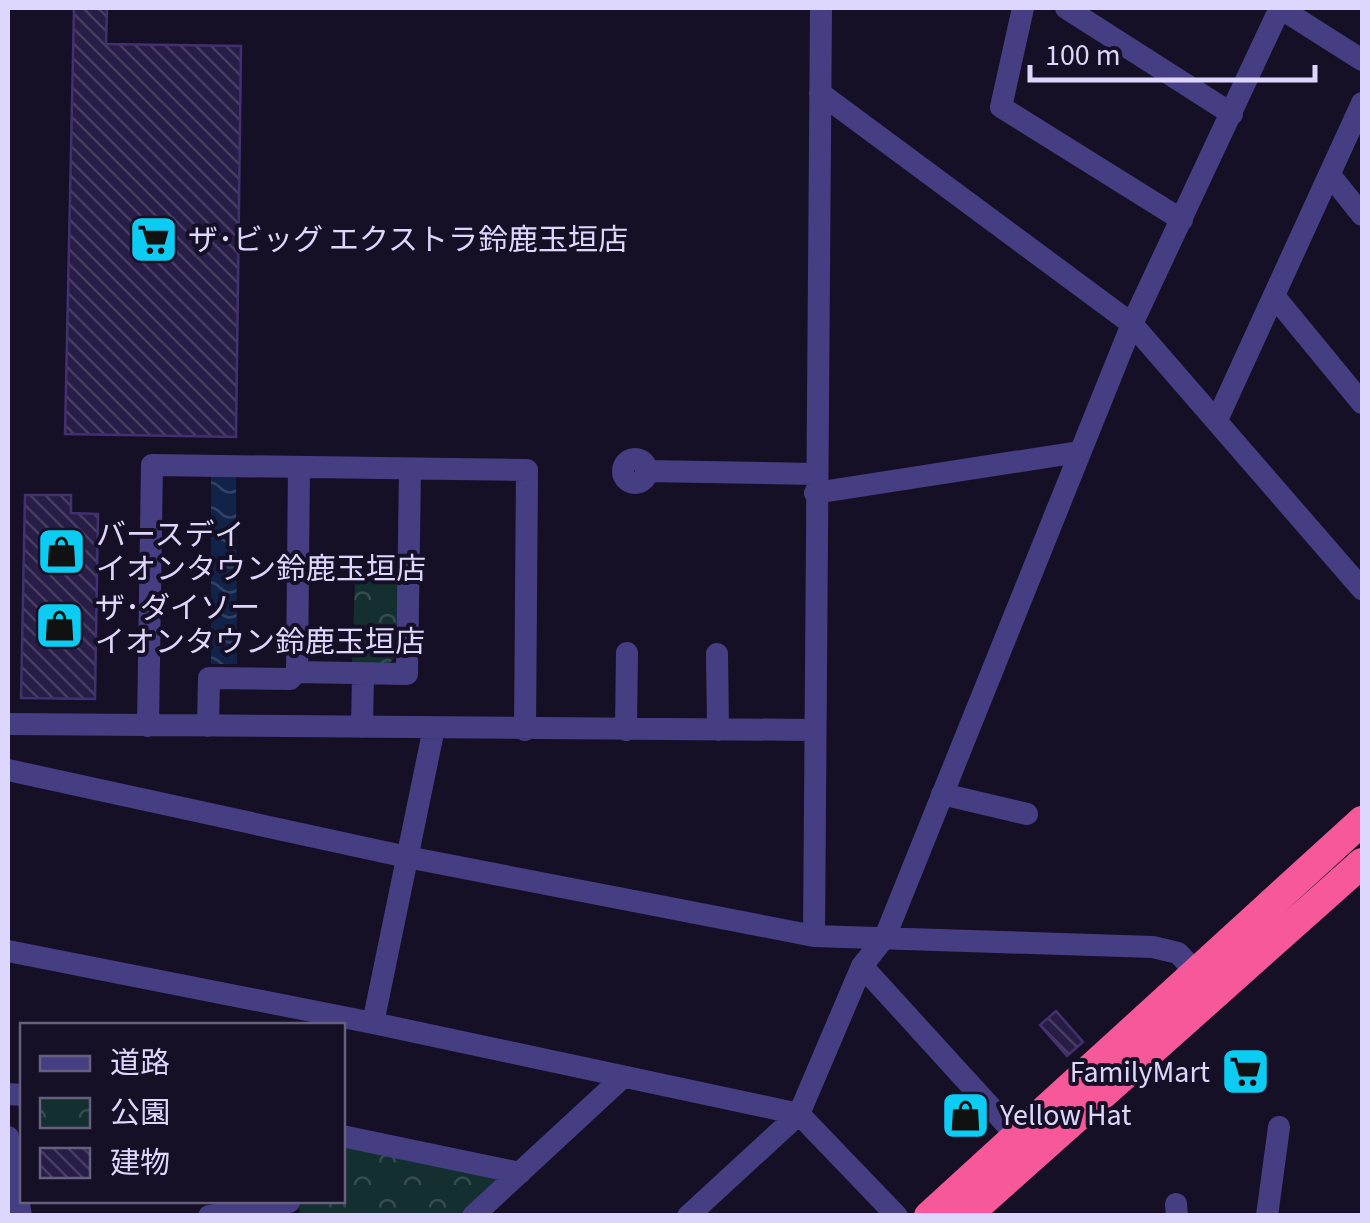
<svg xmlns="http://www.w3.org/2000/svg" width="1370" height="1223" viewBox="0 0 1370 1223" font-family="'Source Sans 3','Noto Sans JP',sans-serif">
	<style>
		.park { fill: url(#park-crowns) }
		.water { fill: url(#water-waves) }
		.building { fill: url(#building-back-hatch); stroke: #423071; stroke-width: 2.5 }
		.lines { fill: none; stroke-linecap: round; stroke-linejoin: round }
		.minor { stroke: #453e83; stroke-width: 22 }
		.highway { stroke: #f75899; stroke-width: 30 }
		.labels { text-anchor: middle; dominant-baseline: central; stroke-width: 8; stroke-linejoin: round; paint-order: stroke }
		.poi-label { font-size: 30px; fill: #ded7fd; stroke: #161026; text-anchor: start }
	</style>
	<defs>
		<pattern id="park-crowns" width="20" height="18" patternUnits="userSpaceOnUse" patternTransform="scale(2.5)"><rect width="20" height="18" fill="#142f30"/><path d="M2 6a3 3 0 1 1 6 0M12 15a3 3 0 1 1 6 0" fill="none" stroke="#364c4f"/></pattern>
		<pattern id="water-waves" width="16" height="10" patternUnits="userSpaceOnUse" patternTransform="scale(2.5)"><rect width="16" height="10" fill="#112349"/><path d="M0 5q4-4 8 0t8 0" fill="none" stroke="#334264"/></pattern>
		<pattern id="building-back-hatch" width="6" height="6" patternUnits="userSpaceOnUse" patternTransform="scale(2.5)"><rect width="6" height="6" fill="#281d46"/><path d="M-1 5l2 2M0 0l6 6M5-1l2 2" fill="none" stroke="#473d62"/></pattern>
	</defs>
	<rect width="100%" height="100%" fill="#161026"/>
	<path class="park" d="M 355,581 L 400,583 L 400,651 L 387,666 L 352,665 Z
		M 343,1142 L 497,1174 L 500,1183 L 465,1215 L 300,1215 L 298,1201 L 342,1200 Z"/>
	<path class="water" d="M 211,475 L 236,475 L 237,664 L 211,664 Z"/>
	<path class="building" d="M 74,8 L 107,8 L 106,44 L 241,46 L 236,437 L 65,434 Z
		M 25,495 L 71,495 L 71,513 L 98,514 L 95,699 L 21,698 Z
		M 1056,1011 L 1083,1042 L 1067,1056 L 1040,1025 Z"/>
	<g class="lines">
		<path class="minor" d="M 1023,8 L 1001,107 L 1182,220
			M 1066,8 L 1232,114
			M 1280,8 L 1362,60
			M 820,93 L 1132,324 L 1362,589
			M 1330,175 L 1362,215
			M 1274,296 L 1362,403
			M 1217,420 L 1362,103
			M623 471a12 12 0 1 1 24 0a12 12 0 1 1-24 0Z
			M 646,471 L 814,474
			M 815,493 L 1079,452
			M 717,654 L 718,730
			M 297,672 L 299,467
			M 8,724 L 813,730
			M 148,726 L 152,465 L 527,470 L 525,730
			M 208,726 L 209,678 L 290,679 L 297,672 L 407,674 L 410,469
			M 362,727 L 363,674
			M 626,730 L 627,653
			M 8,770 L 407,857 L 814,936 L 1153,947 L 1178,953 L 1204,981
			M 942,794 L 1027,814
			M 814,936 L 821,8
			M 8,951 L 373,1023 L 799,1114 L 897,1216
			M 862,966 L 1016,1135
			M 373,1023 L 434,728
			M 8,1094 L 22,1095
			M 342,1136 L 520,1173
			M 8,1137 L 21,1216
			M 1176,1204 L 1177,1216
			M 209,1216 L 289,1202
			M 473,1216 L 621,1079
			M 688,1216 L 799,1114 L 862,966 L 885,937 L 1132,324 L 1280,8
			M 1267,1216 L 1279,1127"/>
		<path class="highway" d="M 929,1216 L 1362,821
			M 966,1216 L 1362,863"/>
	</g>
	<defs>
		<symbol id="supermarket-square" viewBox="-11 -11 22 22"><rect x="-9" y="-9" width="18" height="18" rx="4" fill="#0cccf4" stroke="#161026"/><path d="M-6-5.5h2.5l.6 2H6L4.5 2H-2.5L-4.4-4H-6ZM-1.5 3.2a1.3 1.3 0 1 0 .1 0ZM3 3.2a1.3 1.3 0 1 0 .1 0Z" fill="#111"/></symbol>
		<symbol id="shop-square" viewBox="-11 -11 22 22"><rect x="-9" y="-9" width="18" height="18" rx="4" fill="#0cccf4" stroke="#161026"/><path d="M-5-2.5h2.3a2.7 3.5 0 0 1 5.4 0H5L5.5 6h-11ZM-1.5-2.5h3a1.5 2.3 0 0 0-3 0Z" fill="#111"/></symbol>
	</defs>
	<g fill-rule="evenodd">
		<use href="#supermarket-square" x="126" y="212" width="55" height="55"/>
		<use href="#shop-square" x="34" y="524" width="55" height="55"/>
		<use href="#shop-square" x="32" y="598" width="55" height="55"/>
		<use href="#supermarket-square" x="1218" y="1044" width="55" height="55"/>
		<use href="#shop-square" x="938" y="1088" width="55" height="55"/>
	</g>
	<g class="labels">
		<g class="poi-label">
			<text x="188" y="240">ザ･ビッグ エクストラ鈴鹿玉垣店</text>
			<text x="96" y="535">バースデイ<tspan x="96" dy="34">イオンタウン鈴鹿玉垣店</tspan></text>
			<text x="95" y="608">ザ･ダイソー<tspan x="95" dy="34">イオンタウン鈴鹿玉垣店</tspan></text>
			<text x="1210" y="1072" text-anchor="end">FamilyMart</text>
			<text x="1000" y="1115">Yellow Hat</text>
		</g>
	</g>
	<rect width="1370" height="1223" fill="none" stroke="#ded7fd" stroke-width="20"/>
	<rect x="20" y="1023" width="325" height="180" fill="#161026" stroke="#66607c" stroke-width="2.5"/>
	<rect x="40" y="1056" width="50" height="15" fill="#453e83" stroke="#66607c" stroke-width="2.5"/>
	<text x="110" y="1073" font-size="30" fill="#ded7fd">道路</text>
	<rect x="40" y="1098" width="50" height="30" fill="url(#park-crowns)" stroke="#66607c" stroke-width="2.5"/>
	<text x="110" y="1123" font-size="30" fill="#ded7fd">公園</text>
	<rect x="40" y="1148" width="50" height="30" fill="url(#building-back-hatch)" stroke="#66607c" stroke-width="2.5"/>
	<text x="110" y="1173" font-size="30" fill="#ded7fd">建物</text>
	<path d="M1030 65v15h285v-15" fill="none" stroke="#ded7fd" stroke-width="5"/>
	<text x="1045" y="65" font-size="30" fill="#ded7fd" stroke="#161026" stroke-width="8" paint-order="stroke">100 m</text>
</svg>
